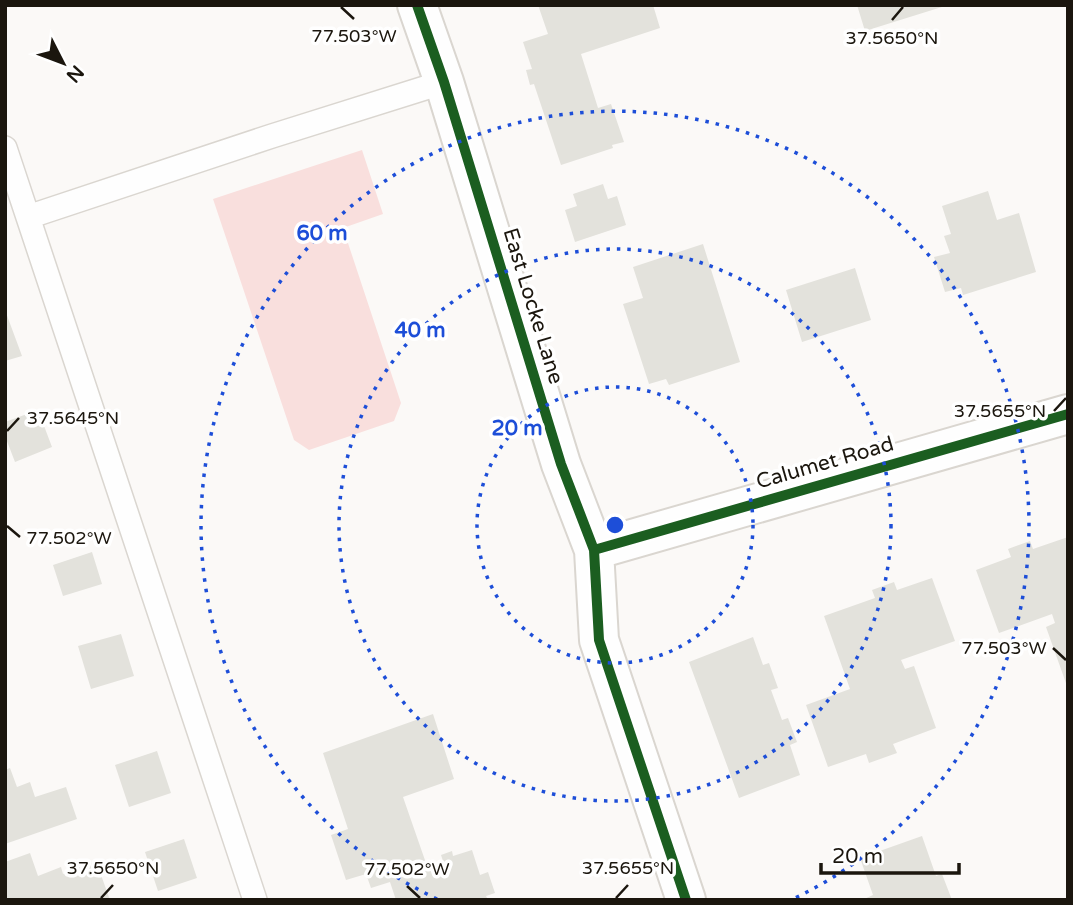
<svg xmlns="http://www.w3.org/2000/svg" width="1073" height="905" viewBox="0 0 1073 905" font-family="'Varela Round',sans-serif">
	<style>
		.green { fill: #f9dfdd }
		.building { fill: #e3e2dc }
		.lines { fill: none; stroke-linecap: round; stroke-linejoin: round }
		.lane-casing { stroke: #dad6d0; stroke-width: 26 }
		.street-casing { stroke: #dad6d0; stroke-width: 42 }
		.lane { stroke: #fefefe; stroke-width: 23 }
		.street { stroke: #fefefe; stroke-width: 38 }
		.cycleway-casing { stroke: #fff; stroke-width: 15 }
		.cycleway { stroke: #1b5e20; stroke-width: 10 }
		.ticks { fill: none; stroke: #1b160e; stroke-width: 2.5 }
		.ring { fill: none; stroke: #1d4ed8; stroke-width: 3.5; stroke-dasharray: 3.5 7 }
		.labels { text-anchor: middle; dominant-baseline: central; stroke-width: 7; stroke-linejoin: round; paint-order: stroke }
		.street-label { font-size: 21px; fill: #1b160e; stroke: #fff }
		.ticks-label { font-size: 18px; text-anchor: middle; fill: #1b160e; stroke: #fff; stroke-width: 7; stroke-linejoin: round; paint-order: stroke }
		.centre { fill: #1d4ed8; stroke: #fff; stroke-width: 3.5 }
		.ring-label { font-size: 21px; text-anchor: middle; font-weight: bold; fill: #1d4ed8; stroke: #fff; stroke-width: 7; stroke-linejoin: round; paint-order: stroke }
	</style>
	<rect width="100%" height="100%" fill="#fbf9f7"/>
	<path class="green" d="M 362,150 L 383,214 L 343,228 L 401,403 L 394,421 L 309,450 L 294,440 L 213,199 Z"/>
	<path class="building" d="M 538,5 L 653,5 L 660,28 L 581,54 L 598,108 L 611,104 L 624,142 L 612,145 L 613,148 L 561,165 L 534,84 L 530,85 L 526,70 L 532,69 L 523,42 L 548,34 Z
		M 857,5 L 944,5 L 945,6 L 865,31 Z
		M 603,184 L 608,199 L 617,196 L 626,225 L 575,242 L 565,210 L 577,206 L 573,194 Z
		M 988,191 L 997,220 L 1019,213 L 1036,272 L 963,295 L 961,288 L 945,292 L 934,257 L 950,253 L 944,236 L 951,234 L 942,206 Z
		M 703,244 L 740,362 L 669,385 L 666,379 L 649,384 L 623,304 L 643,298 L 633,267 Z
		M 855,268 L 871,320 L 802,342 L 786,290 Z
		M 5,310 L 22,356 L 5,361 Z
		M 38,410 L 52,447 L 15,462 L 5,436 L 5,422 Z
		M 1068,537 L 1068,686 L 1067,686 L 1046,627 L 1055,623 L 1052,614 L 999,633 L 976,570 L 1011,557 L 1008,549 L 1030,541 L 1033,549 Z
		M 92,552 L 102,584 L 63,596 L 53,565 Z
		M 932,578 L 955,641 L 901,660 L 905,669 L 914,666 L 936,728 L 893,744 L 897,753 L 869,763 L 866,754 L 828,767 L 806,705 L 850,689 L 824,616 L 875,598 L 872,590 L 894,582 L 897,590 Z
		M 121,634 L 134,676 L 91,689 L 78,646 Z
		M 753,637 L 763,665 L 769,663 L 778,688 L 771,690 L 782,720 L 788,718 L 797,742 L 790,745 L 800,775 L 739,798 L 689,662 Z
		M 433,714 L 454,779 L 403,797 L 427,866 L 443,861 L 441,855 L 452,851 L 453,856 L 472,850 L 480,875 L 488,872 L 495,893 L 486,896 L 488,900 L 396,900 L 390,882 L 371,888 L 366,874 L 346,880 L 331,835 L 348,829 L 323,753 Z
		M 157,751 L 171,793 L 129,807 L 115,765 Z
		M 10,768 L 17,787 L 30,782 L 35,797 L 66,787 L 77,819 L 5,844 L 5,770 Z
		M 922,836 L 936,876 L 942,874 L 952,900 L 862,900 L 873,895 L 860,858 Z
		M 184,839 L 197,878 L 158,891 L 145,852 Z
		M 30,853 L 38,876 L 61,867 L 63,874 L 96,861 L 110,900 L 5,900 L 5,862 Z"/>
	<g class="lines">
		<defs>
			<path id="lane" d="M 5,148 L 255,900
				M 28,217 L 272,136 L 444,82"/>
			<path id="street" d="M 417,5 L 444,82 L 561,464 L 594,550 L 599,640 L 686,900
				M 594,550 L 1068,414"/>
		</defs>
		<use href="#lane" class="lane-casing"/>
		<use href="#street" class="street-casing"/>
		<use href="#lane" class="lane"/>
		<use href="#street" class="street"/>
		<defs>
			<path id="cycleway" d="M 417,5 L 444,82 L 561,464 L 594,550 L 599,640 L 686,900
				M 594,550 L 1068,414"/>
		</defs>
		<use href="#cycleway" class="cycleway-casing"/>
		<use href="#cycleway" class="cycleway"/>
	</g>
	<path class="ticks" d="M 341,7 L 354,19M 892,20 L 903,7M 1054,411 L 1066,398M 7,431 L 19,418M 7,526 L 20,537M 1053,648 L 1066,660M 407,886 L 420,898M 101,898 L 113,885M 616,898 L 628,885"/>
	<g class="ring">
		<circle cx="615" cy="525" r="138"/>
		<circle cx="615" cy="525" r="276"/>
		<path d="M437 899A414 414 0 1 1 793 899"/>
	</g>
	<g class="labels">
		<g class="street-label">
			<text transform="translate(533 306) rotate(73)">East Locke Lane</text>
			<text transform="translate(825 463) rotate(-16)">Calumet Road</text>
		</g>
	</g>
	<g class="ticks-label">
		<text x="354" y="42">77.503°W</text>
		<text x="892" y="44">37.5650°N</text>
		<text x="1000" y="417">37.5655°N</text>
		<text x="73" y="424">37.5645°N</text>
		<text x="69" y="544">77.502°W</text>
		<text x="1004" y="654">77.503°W</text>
		<text x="113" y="874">37.5650°N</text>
		<text x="628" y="874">37.5655°N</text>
		<text x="407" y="875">77.502°W</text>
	</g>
	<circle cx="615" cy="525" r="10" class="centre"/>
	<g class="ring-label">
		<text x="322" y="240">60 m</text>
		<text x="420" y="337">40 m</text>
		<text x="517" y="435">20 m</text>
	</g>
	<rect width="1073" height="905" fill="none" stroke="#1b160e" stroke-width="14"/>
	<g transform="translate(63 63) rotate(132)" stroke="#ffffff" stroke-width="5" paint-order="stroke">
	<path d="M0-5L12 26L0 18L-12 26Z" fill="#1b160e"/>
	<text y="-10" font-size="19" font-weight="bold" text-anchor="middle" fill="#1b160e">N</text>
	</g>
	<path d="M821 863v10h138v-10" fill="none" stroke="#1b160e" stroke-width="3.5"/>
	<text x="832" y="863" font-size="21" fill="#1b160e" stroke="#ffffff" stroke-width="5" paint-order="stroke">20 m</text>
</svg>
